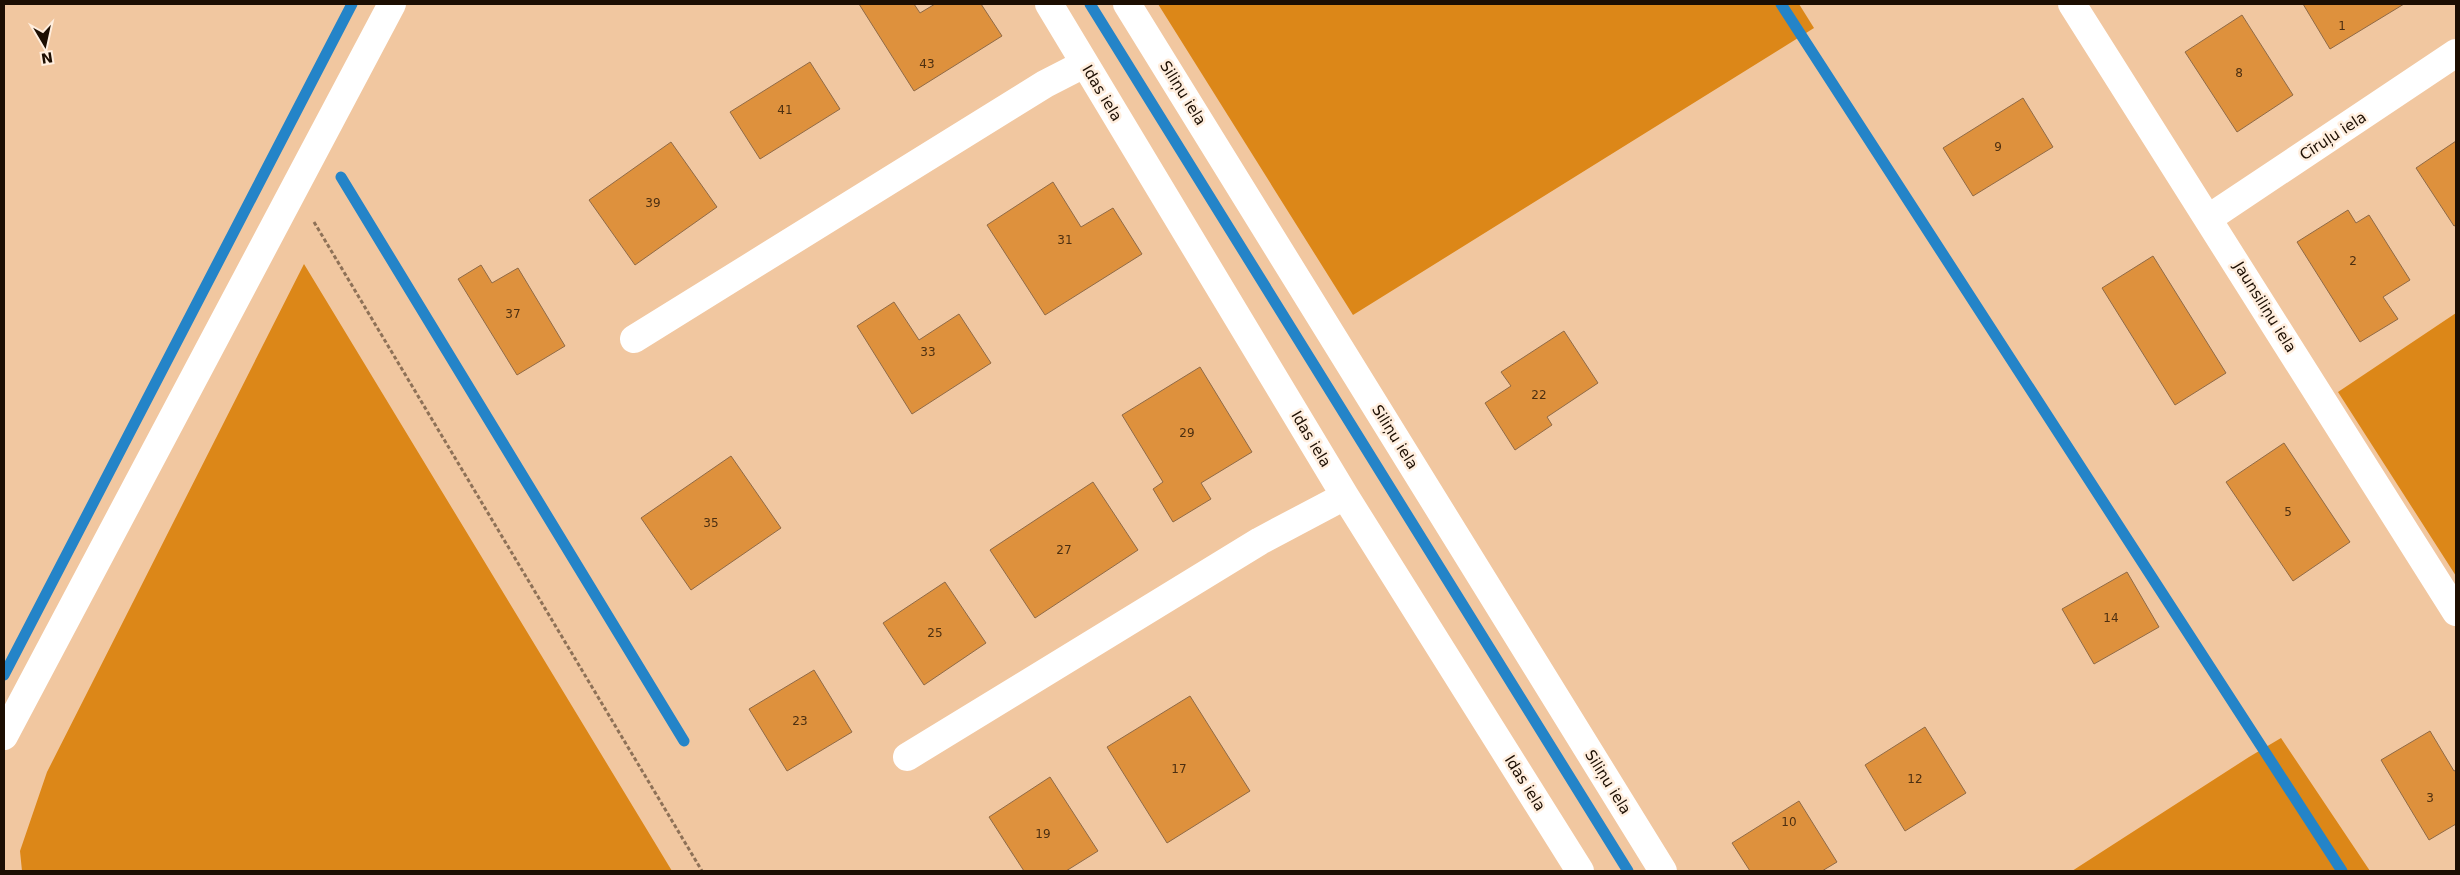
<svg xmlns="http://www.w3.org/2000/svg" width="2460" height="875" viewBox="0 0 2460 875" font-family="'DejaVu Sans',sans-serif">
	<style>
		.green { fill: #dc8718 }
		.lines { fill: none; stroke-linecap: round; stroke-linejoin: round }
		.stream { stroke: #2484c8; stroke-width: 11 }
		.building { fill: #de913d; stroke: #906a46 }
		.path { stroke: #8e7157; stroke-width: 3; stroke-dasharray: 4 2.5; stroke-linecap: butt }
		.street { stroke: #fff; stroke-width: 28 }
		.labels { text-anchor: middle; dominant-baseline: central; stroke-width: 5; stroke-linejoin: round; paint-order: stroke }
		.number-label { font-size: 12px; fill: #4c2f11 }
		.street-label { font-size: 15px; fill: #1c0e02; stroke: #ffeede }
	</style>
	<rect width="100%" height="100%" fill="#f1c7a0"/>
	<path class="green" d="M 1158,4 L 1799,4 L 1814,28 L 1353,315 Z
		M 304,264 L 672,871 L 22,871 L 20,851 L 47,772 Z
		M 2456,313 L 2456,576 L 2338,392 Z
		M 2281,738 L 2370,871 L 2072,871 L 2249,757 Z"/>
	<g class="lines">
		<path class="stream" d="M 1090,4 L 1628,871
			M 1781,4 L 2342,871
			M 341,177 L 684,741
			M 4,675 L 352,4"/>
	</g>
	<path class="building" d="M 859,4 L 914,4 L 920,13 L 935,4 L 981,4 L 1002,36 L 914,91 Z
		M 2303,4 L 2404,4 L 2330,49 Z
		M 2242,15 L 2293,95 L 2237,132 L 2185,52 Z
		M 810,62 L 840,109 L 760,159 L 730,112 Z
		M 2023,98 L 2053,147 L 1973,196 L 1943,148 Z
		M 2456,141 L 2456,225 L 2454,226 L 2416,168 Z
		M 671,142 L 717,207 L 635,265 L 589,200 Z
		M 1053,182 L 1081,227 L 1113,208 L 1142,254 L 1045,315 L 987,225 Z
		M 2348,210 L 2356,223 L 2369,215 L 2410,280 L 2383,297 L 2398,319 L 2360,342 L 2297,242 Z
		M 2153,256 L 2226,373 L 2175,405 L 2102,288 Z
		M 481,265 L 492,283 L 518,268 L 565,346 L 517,375 L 458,279 Z
		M 894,302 L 919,340 L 959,314 L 991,363 L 912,414 L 857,326 Z
		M 1564,331 L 1598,383 L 1547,417 L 1552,425 L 1515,450 L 1485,403 L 1511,386 L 1501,372 Z
		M 1200,367 L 1252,452 L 1201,483 L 1211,499 L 1173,522 L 1153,489 L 1163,482 L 1122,415 Z
		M 2284,443 L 2350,542 L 2293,581 L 2226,482 Z
		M 731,456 L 781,528 L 691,590 L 641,518 Z
		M 1093,482 L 1138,550 L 1035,618 L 990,550 Z
		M 2127,572 L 2159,627 L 2094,664 L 2062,609 Z
		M 945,582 L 986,643 L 924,685 L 883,623 Z
		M 814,670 L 852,732 L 787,771 L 749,709 Z
		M 1190,696 L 1250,791 L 1167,843 L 1107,747 Z
		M 1925,727 L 1966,793 L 1905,831 L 1865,765 Z
		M 2430,731 L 2454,771 L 2456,770 L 2456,824 L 2429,840 L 2381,760 Z
		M 1050,777 L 1098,851 L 1066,871 L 1024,871 L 989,817 Z
		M 1799,801 L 1837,862 L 1822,871 L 1750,871 L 1732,843 Z"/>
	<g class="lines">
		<path class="path" d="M 314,222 L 702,871"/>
		<path class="street" d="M 1049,4 L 1345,496 L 1580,871
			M 1127,4 L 1663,871
			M 2072,4 L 2456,612
			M 2209,218 L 2456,53
			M 634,339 L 1045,84 L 1084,64
			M 4,736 L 392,4
			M 907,757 L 1260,541 L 1345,496"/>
	</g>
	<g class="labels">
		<g class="number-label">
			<text x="2342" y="26">1</text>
			<text x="927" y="64">43</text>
			<text x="2239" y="73">8</text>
			<text x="785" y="110">41</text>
			<text x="1998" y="147">9</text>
			<text x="653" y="203">39</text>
			<text x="1065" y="240">31</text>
			<text x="2353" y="261">2</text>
			<text x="513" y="314">37</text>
			<text x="928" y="352">33</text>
			<text x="1539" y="395">22</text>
			<text x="1187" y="433">29</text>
			<text x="2288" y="512">5</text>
			<text x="711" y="523">35</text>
			<text x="1064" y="550">27</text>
			<text x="2111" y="618">14</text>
			<text x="935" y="633">25</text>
			<text x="800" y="721">23</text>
			<text x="1179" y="769">17</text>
			<text x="1915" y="779">12</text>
			<text x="2430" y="798">3</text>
			<text x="1789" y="822">10</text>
			<text x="1043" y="834">19</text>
		</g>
		<g class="street-label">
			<text transform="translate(1102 93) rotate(59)">Idas iela</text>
			<text transform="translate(1183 93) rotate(58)">Siliņu iela</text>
			<text transform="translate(2333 136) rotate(-33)">Cīruļu iela</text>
			<text transform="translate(2265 307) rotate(58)">Jaunsiliņu iela</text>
			<text transform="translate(1395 437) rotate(58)">Siliņu iela</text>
			<text transform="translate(1311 439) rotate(59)">Idas iela</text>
			<text transform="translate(1608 782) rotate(58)">Siliņu iela</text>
			<text transform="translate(1525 783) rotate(58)">Idas iela</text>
		</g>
	</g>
	<rect width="2460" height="875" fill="none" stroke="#1c0e02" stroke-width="10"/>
	<g transform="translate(45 45) rotate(171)" stroke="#ffeede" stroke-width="4" paint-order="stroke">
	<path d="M0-4L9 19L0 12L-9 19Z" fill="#1c0e02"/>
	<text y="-8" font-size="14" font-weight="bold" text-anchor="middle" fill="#1c0e02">N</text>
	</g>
</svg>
